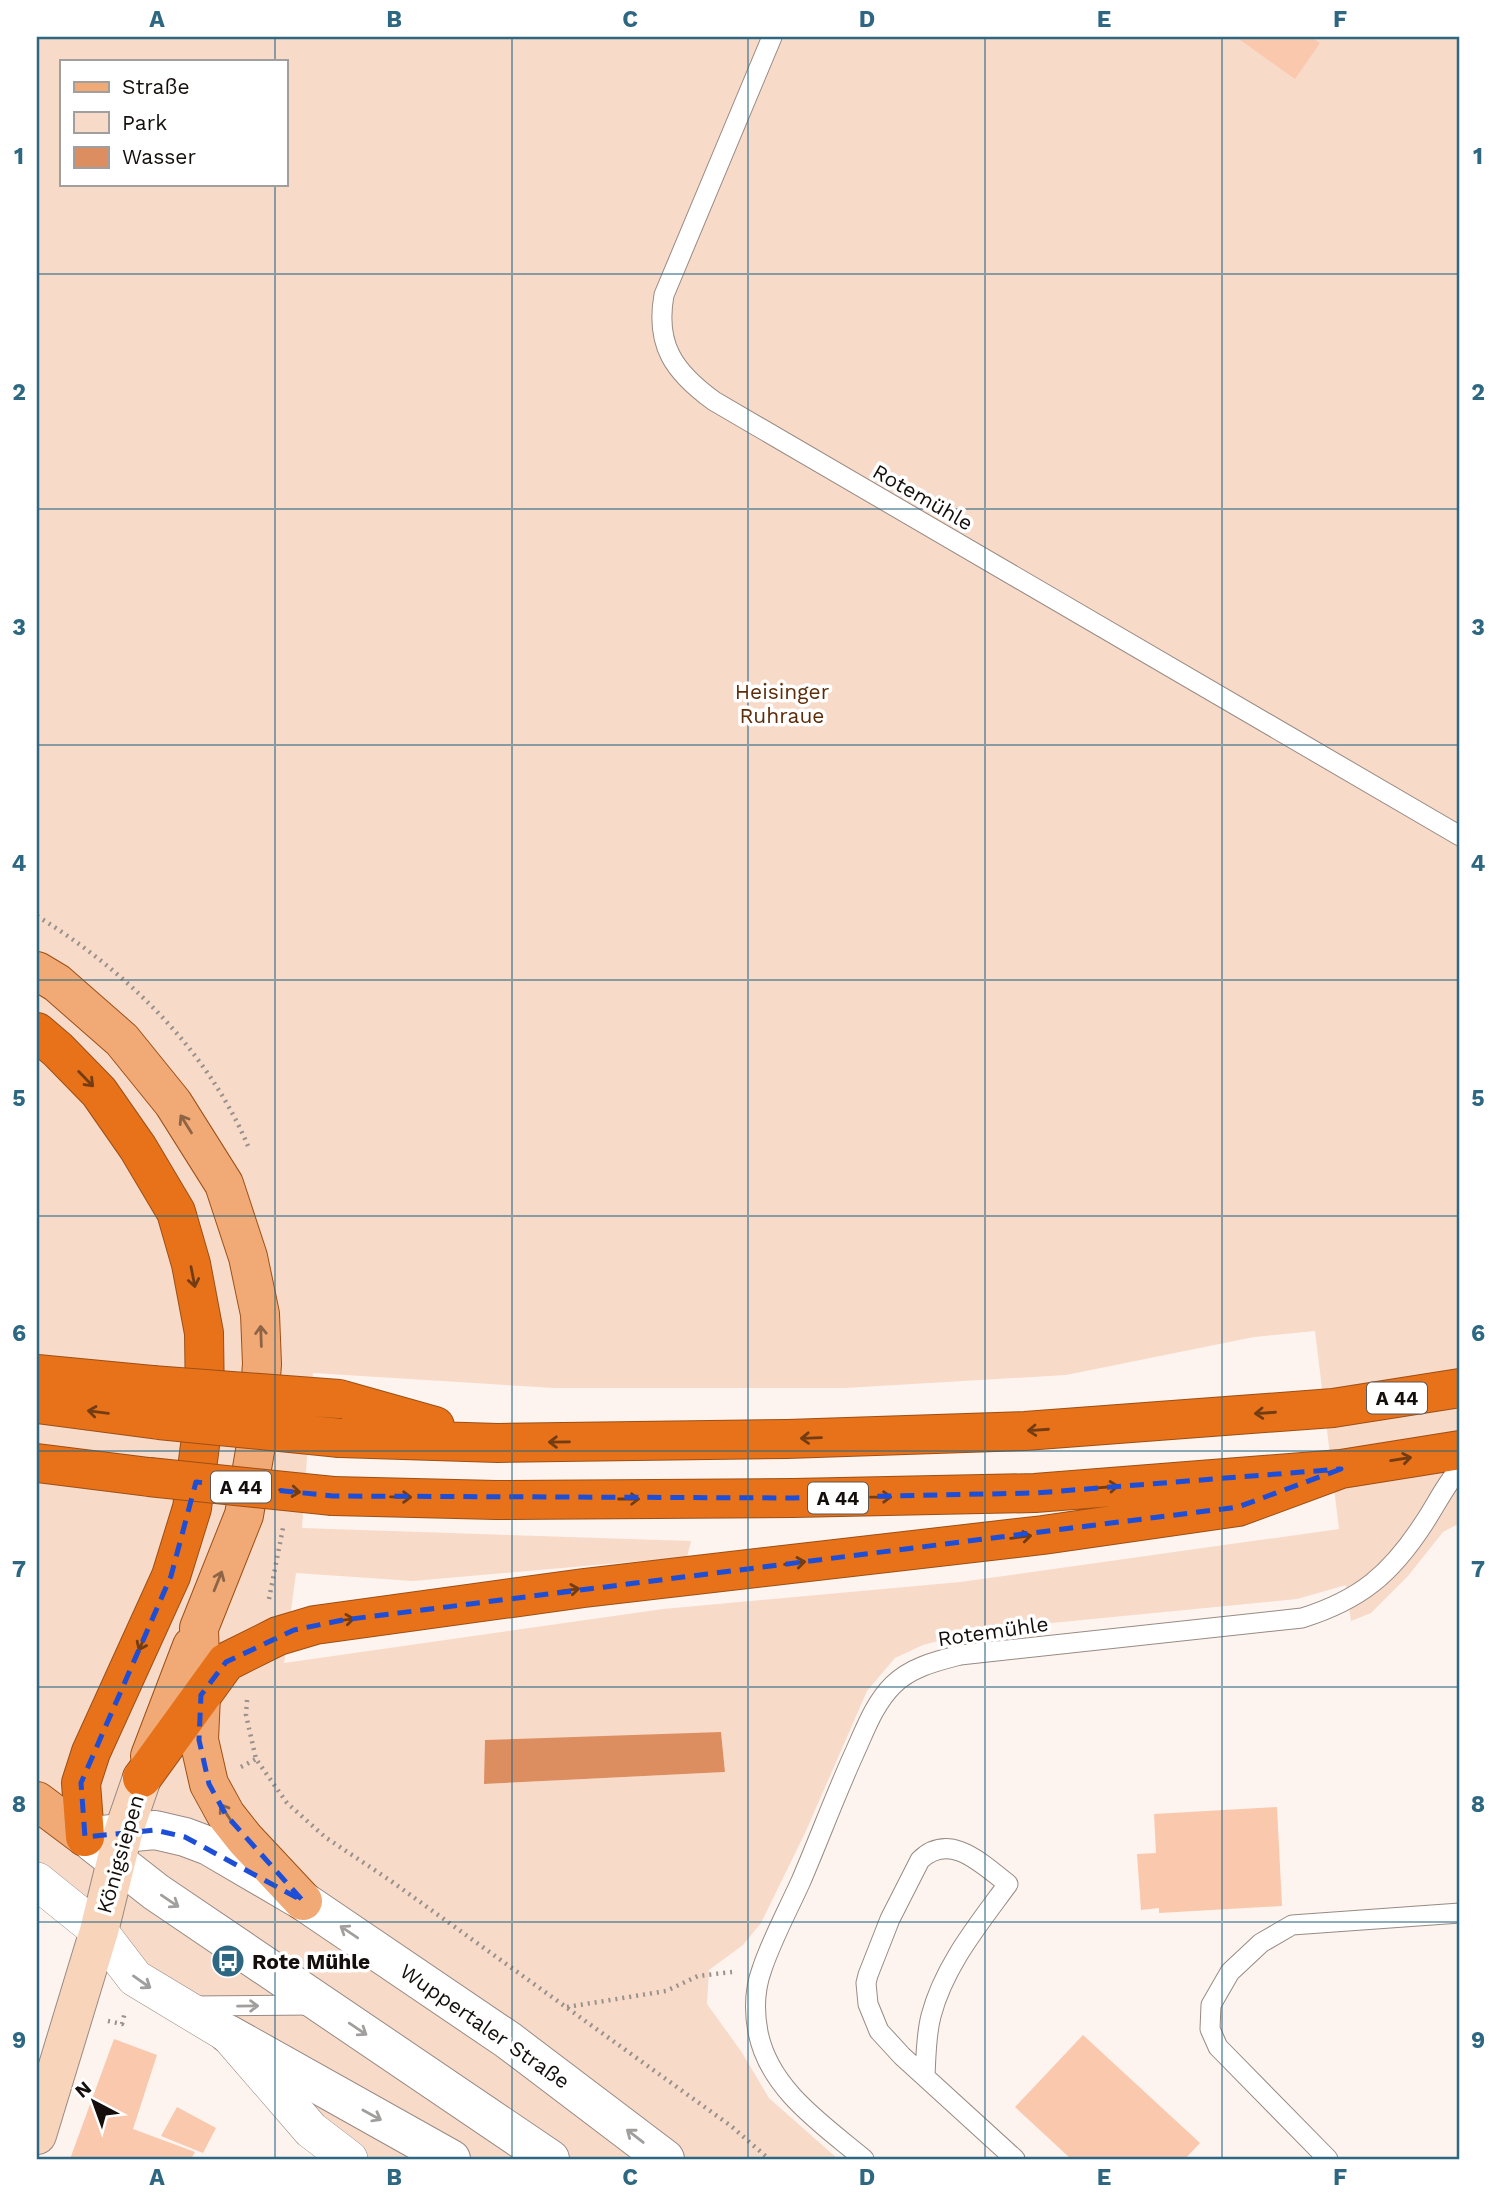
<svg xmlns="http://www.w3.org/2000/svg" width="1497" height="2196" viewBox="0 0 1497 2196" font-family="'Work Sans',sans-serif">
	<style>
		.green { fill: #f8dac9; fill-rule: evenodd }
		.water { fill: #dd8e60 }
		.building { fill: #fac8ad }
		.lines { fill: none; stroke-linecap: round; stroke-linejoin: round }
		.service-casing { stroke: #988a83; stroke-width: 21 }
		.minor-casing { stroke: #988a83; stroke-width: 38 }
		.tertiary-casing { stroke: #988a83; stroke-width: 40 }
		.secondary-casing { stroke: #988a83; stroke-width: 40 }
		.primary-casing { stroke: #9d4f15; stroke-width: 40 }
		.motorway-casing { stroke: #9d4f15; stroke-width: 40 }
		.path { stroke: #98918c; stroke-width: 4.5; stroke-dasharray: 2 5; stroke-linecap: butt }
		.service { stroke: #fff; stroke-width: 19 }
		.minor { stroke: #fff; stroke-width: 37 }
		.tertiary { stroke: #fff; stroke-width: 38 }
		.secondary { stroke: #f8d5ba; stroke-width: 38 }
		.primary { stroke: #f1aa76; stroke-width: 38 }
		.motorway { stroke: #e7721a; stroke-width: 38 }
		.motorway-bridge-casing { stroke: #9d4f15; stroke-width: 40; stroke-linecap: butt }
		.motorway-bridge { stroke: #e7721a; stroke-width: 38 }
		.oneway { stroke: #733c12 }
		.oneway2 { stroke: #8e6446 }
		.oneway3 { stroke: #a19f9e }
		.marked { fill: none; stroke: #1d4ed8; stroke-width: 5; stroke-dasharray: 14 9; stroke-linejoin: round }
		.grid { fill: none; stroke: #2e6781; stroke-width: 2; stroke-opacity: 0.55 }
		.labels { text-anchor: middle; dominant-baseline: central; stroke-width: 7; stroke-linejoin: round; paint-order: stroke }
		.shield { fill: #fff; stroke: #5a5755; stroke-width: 2 }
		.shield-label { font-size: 19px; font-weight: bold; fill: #140f0c }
		.street-label { font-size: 21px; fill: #140f0c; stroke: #fff }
		.park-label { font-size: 21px; fill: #5e2c08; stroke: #fff }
		.poi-label { font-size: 21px; font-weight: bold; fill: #140f0c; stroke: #fff; text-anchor: start }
		.neatline { fill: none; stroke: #2e6781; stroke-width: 2.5 }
		.grid-label { font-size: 23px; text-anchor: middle; font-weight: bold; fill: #2e6781 }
	</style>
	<rect width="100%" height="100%" fill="#fdf4ef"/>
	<path class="green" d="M 37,37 L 1460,37 L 1460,1523 L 1443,1532 L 1408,1576 L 1371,1613 L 1351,1621 L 1346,1585 L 1297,1599 L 981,1630 L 923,1645 L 895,1658 L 867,1691 L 806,1831 L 761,1923 L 743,1945 L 709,1970 L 707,2004 L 741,2051 L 769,2098 L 838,2159 L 355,2159 L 134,1974 L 37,1876 ZM 61,61 L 285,61 L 285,184 L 61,184 ZM 1315,1331 L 1339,1529 L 960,1582 L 663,1609 L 284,1663 L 296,1573 L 413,1581 L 687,1557 L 691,1541 L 302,1528 L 313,1373 L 554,1388 L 845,1388 L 1066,1375 L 1254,1337 ZM 721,1732 L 725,1772 L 484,1784 Z"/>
	<path class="water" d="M 721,1732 L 725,1772 L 484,1784 L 485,1740 Z"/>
	<path class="building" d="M 1236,37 L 1311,37 L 1320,43 L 1295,79 Z
		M 1277,1807 L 1282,1906 L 1159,1913 L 1159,1908 L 1141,1910 L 1137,1854 L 1156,1853 L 1154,1814 Z
		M 1083,2035 L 1200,2143 L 1185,2159 L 1071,2159 L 1015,2107 Z
		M 114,2039 L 157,2055 L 133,2129 L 195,2152 L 191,2159 L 70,2159 Z
		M 177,2107 L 216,2128 L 203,2153 L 161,2136 Z"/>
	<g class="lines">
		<defs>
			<path id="service" d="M 772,37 L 664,295 C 655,345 674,372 714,401 L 1460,836
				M 191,2006 L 315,2005
				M 925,2076 C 926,2056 926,2035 931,2016 C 944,1966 978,1925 1008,1884 C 982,1864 950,1831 920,1860 L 890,1919 L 868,1975 L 866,1983 L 868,2004 L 879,2031 L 902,2056 L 1015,2159
				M 864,2159 C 822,2124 769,2089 758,2032 C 754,2011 755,1988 762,1969 C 772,1939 788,1910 801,1881 C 819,1839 835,1796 854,1754 C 865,1730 874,1704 893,1685 C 911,1667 937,1661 960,1655 L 1302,1618 C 1360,1600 1391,1574 1424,1523 C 1436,1505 1446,1484 1460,1468
				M 1328,2159 L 1218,2047 L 1210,2029 L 1211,2005 L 1230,1972 L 1261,1943 L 1292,1925 L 1460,1913"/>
			<path id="minor" d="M 37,1881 L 99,1931 L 135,1978 L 228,2034 L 311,2130 L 349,2159"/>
			<path id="tertiary" d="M 91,1836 L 155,1830 L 185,1837 L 209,1846 L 303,1901 L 508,2040 L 665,2159
				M 92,1842 L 156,1892 L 550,2159
				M 228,2034 L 451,2159"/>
			<path id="secondary" d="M 37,2135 L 99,1931 L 123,1833 L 142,1778"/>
			<path id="primary" d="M 37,971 L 57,983 L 122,1040 L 173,1103 L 224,1184 L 248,1257 L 260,1314 L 262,1364 L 256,1445 L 244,1515 L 199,1628 L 201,1695 L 199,1740 L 209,1784 L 226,1815 L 245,1839 L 303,1901
				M 150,1756 L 192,1646
				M 37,1801 L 85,1837"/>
			<path id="motorway" d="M 37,1032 L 58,1050 L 99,1092 L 138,1148 L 176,1212 L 191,1264 L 204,1333 L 205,1406 L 192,1508 L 171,1576 L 91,1752 L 81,1783 L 85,1837
				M 37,1374 L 152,1385
				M 339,1399 L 435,1426
				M 37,1404 L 159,1420
				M 340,1438 L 498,1443 L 787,1439 L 1025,1431 L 1333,1408 L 1460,1388
				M 37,1463 L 149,1477
				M 333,1496 L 496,1500 L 793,1498 L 1035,1493 L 1341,1469 L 1460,1450
				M 142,1778 L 226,1662 L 278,1636 L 315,1625 L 584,1588 L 1043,1535 L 1238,1507 L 1341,1469"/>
		</defs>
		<use href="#service" class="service-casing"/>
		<use href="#minor" class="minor-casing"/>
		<use href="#tertiary" class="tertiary-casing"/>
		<use href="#secondary" class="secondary-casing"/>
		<use href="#primary" class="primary-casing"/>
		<use href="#motorway" class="motorway-casing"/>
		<path class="path" d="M 37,916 C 125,970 207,1049 248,1146
			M 269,1599 L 283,1528
			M 247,1700 L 246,1715 L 256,1759 L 287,1803 L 325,1837 L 391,1881 L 731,2126 L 769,2159
			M 241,1767 L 256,1759
			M 567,2007 L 666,1991 L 698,1976 L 732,1972
			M 108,2021 L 122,2024 L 125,2012"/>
		<use href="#service" class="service"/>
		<use href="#minor" class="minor"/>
		<use href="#tertiary" class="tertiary"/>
		<use href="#secondary" class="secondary"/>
		<use href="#primary" class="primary"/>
		<use href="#motorway" class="motorway"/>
		<defs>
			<path id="motorway-bridge" d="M 152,1385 L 339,1399
				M 159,1420 L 340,1438
				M 149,1477 L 333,1496"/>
		</defs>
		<use href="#motorway-bridge" class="motorway-bridge-casing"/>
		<use href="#motorway-bridge" class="motorway-bridge"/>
	</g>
	<defs><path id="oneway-shaft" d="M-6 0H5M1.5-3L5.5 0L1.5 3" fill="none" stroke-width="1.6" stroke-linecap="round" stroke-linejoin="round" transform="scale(1.75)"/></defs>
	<g class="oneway">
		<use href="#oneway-shaft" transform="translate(86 1079) rotate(46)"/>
		<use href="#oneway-shaft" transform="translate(193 1277) rotate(79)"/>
		<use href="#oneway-shaft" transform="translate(98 1412) rotate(-173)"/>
		<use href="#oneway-shaft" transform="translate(1265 1413) rotate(176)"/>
		<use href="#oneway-shaft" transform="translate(1038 1430) rotate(176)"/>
		<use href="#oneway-shaft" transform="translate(811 1438) rotate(178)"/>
		<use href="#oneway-shaft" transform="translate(559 1442) rotate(179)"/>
		<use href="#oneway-shaft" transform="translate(1401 1459) rotate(-9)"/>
		<use href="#oneway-shaft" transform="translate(1108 1487) rotate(-5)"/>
		<use href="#oneway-shaft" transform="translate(290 1491) rotate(6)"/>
		<use href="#oneway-shaft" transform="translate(401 1497) rotate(1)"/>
		<use href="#oneway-shaft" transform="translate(881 1497) rotate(-1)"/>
		<use href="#oneway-shaft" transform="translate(629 1499)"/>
		<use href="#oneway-shaft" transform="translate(1021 1537) rotate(-7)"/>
		<use href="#oneway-shaft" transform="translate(795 1563) rotate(-7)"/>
		<use href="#oneway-shaft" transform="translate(569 1590) rotate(-8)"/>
		<use href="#oneway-shaft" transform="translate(344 1620) rotate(-8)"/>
		<use href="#oneway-shaft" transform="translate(143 1641) rotate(115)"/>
	</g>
	<g class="oneway2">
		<use href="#oneway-shaft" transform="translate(186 1124) rotate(-122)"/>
		<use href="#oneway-shaft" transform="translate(261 1336) rotate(-92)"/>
		<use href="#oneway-shaft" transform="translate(218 1581) rotate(-68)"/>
		<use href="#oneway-shaft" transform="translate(226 1813) rotate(-123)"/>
	</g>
	<g class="oneway3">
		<use href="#oneway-shaft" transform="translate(170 1901) rotate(34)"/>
		<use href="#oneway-shaft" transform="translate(349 1932) rotate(-146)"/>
		<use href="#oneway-shaft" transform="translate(142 1982) rotate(35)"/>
		<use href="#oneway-shaft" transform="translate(248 2006) rotate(-1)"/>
		<use href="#oneway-shaft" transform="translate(358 2029) rotate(34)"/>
		<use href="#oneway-shaft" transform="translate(372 2115) rotate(29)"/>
		<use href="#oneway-shaft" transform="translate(635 2136) rotate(-142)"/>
	</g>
	<path class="marked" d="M 1341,1469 L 1238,1507 L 343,1620 L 294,1630 L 226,1662 L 201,1695 L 199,1740 L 209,1784 L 226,1815 L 303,1901 L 185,1837 L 155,1830 L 85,1837 L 81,1783 L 171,1576 L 196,1482 L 333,1496 L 793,1498 L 1035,1493 Z"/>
	<path class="grid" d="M 275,37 L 275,61M 512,37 L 512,2159M 748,37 L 748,2159M 985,37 L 985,2159M 1222,37 L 1222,2159M 275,184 L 275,2159M 37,274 L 1460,274M 37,509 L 1460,509M 37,745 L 1460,745M 37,980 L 1460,980M 37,1216 L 1460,1216M 37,1451 L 1460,1451M 37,1687 L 1460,1687M 37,1922 L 1460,1922"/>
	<defs>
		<symbol id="bus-disc" viewBox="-11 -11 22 22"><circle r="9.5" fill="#2e6781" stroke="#fff"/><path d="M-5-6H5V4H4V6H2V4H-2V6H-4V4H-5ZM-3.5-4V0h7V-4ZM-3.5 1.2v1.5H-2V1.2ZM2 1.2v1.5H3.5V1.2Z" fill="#fff"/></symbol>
	</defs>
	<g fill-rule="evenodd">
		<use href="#bus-disc" x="209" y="1942" width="38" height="38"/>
	</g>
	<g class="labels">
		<g class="shield">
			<rect x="1367" y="1382.5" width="60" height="31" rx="5"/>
			<rect x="211" y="1471.5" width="60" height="31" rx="5"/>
			<rect x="808" y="1482.5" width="60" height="31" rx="5"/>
		</g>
		<g class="shield-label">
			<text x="1397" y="1398">A 44</text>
			<text x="241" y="1487">A 44</text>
			<text x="838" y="1498">A 44</text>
		</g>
		<g class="street-label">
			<text transform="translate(923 497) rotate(30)">Rotemühle</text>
			<text transform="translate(993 1631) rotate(-8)">Rotemühle</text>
			<text transform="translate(120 1854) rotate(-74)">Königsiepen</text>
			<text transform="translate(485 2026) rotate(35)">Wuppertaler Straße</text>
		</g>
		<g class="park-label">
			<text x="782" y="691">Heisinger<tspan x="782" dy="24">Ruhraue</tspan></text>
		</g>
		<g class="poi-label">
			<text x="252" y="1961">Rote Mühle</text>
		</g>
	</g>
	<rect width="1497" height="2196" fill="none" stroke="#ffffff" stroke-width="77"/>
	<rect x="60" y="60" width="228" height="126" fill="#ffffff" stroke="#a19f9e" stroke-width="2"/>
	<rect x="74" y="82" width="35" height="10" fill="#f1aa76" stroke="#a19f9e" stroke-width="2"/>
	<text x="122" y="94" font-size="21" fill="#140f0c">Straße</text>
	<rect x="74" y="112" width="35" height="21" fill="#f8dac9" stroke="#a19f9e" stroke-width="2"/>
	<text x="122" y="130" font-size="21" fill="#140f0c">Park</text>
	<rect x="74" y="147" width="35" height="21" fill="#dd8e60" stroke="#a19f9e" stroke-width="2"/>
	<text x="122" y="164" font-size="21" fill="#140f0c">Wasser</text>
	<g transform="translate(94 2102) rotate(319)" stroke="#ffffff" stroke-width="5" paint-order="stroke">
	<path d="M0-5L12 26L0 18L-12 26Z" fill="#140f0c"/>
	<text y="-10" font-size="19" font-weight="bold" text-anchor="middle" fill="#140f0c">N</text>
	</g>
	<rect x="38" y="38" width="1420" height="2120" class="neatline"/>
	<g class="grid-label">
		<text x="157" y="27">A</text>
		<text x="394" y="27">B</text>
		<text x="630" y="27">C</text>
		<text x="867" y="27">D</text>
		<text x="1104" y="27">E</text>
		<text x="1340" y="27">F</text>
		<text x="19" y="164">1</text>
		<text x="1478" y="164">1</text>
		<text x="19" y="400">2</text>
		<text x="1478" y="400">2</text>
		<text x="19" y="635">3</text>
		<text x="1478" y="635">3</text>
		<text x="19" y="871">4</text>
		<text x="1478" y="871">4</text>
		<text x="19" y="1106">5</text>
		<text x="1478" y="1106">5</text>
		<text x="19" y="1341">6</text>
		<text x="1478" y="1341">6</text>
		<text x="19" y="1577">7</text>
		<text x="1478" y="1577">7</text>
		<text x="19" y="1812">8</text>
		<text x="1478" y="1812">8</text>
		<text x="19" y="2048">9</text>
		<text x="1478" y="2048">9</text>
		<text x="157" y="2185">A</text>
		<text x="394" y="2185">B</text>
		<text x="630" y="2185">C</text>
		<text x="867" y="2185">D</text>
		<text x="1104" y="2185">E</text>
		<text x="1340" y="2185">F</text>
	</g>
</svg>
